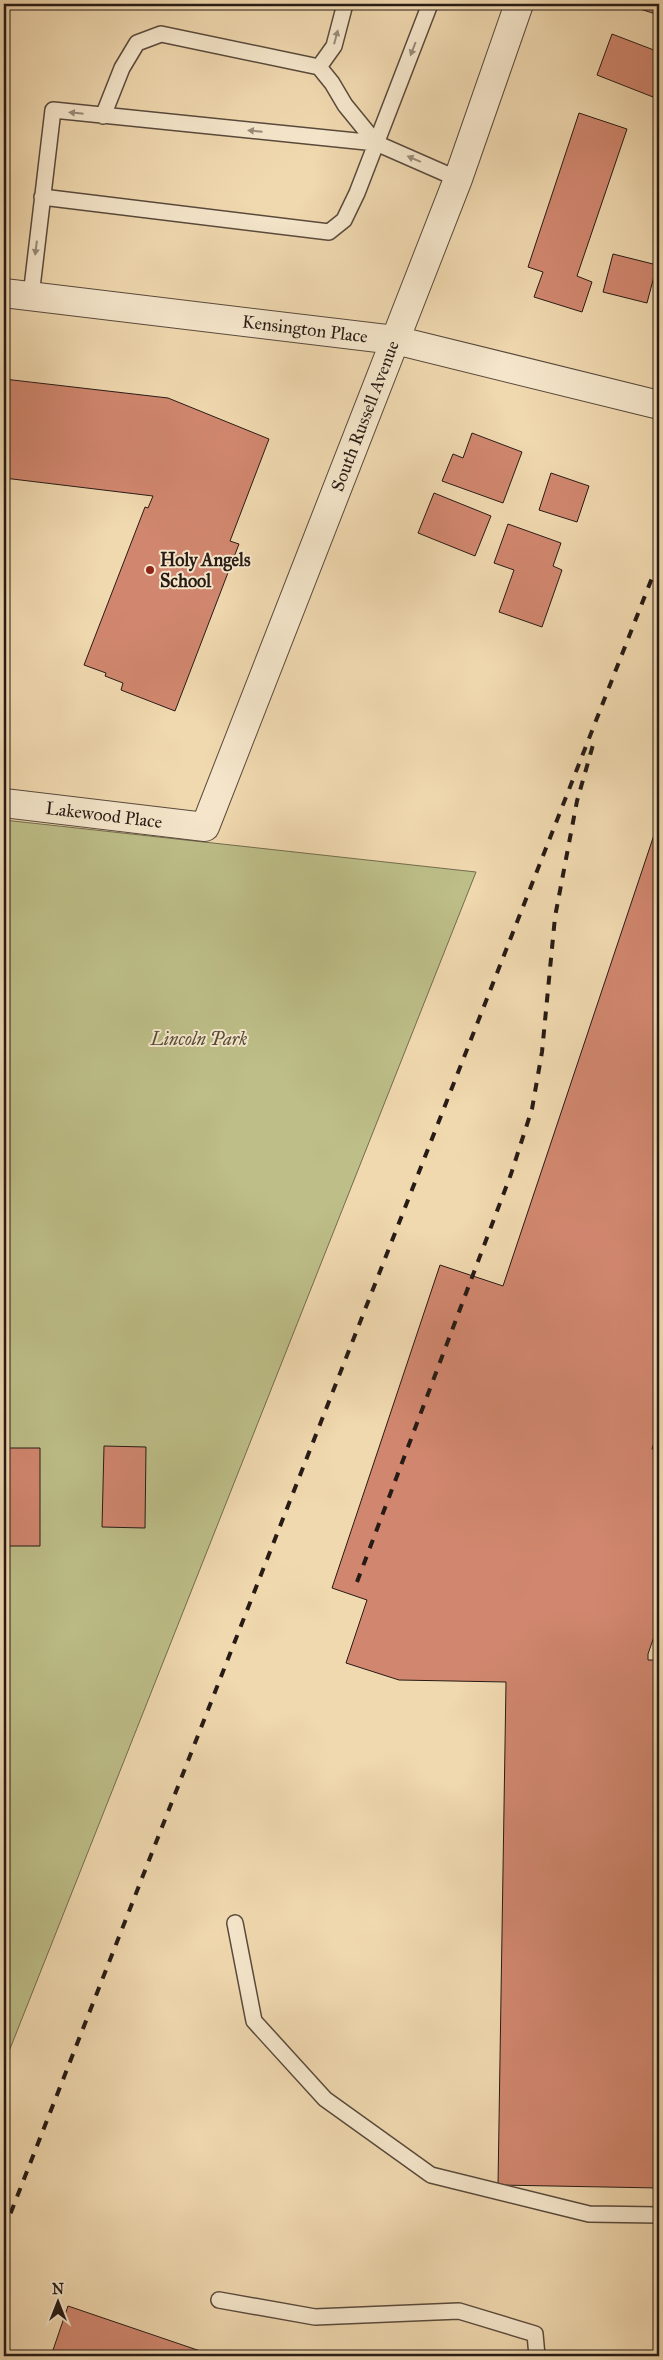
<svg xmlns="http://www.w3.org/2000/svg" width="663" height="2360" viewBox="0 0 663 2360" font-family="'IM FELL Great Primer',serif">
	<style>
		.green { fill: #bdbe88; stroke: #726c4e }
		.building { fill: #d1876f; stroke: #271b15 }
		.lines { fill: none; stroke-linecap: round; stroke-linejoin: round }
		.service-casing { stroke: #594a3c; stroke-width: 18 }
		.minor-casing { stroke: #594a3c; stroke-width: 30 }
		.service { stroke: #f5e6cb; stroke-width: 15 }
		.minor { stroke: #f5e6cb; stroke-width: 28 }
		.rail { stroke: #271b15; stroke-width: 4; stroke-dasharray: 9 9; stroke-linecap: butt }
		.oneway { fill: #988b79 }
		.poi-dot { fill: #8f2418; stroke: #f5e6cb; stroke-width: 2 }
		.labels { text-anchor: middle; dominant-baseline: central; stroke-width: 4; stroke-linejoin: round; paint-order: stroke }
		.street-label { font-size: 18px; fill: #271b15; stroke: #f5e6cb }
		.poi-label { font-size: 18px; font-weight: bold; fill: #271b15; stroke: #f5e6cb; text-anchor: start }
		.park-label { font-size: 18px; font-style: italic; fill: #544c38; stroke: #f5e6cb }
	</style>
	<rect width="100%" height="100%" fill="#f0d8af"/>
	<filter id="stains"><feTurbulence type="fractalNoise" baseFrequency=".004" numOctaves="4"/><feColorMatrix values="0 0 0 0 .2 0 0 0 0 .09 0 0 0 0 .02 0 0 0 .5 -.17"/></filter>
	<radialGradient id="worn" r=".72"><stop offset=".6" stop-color="#630" stop-opacity="0"/><stop offset="1" stop-color="#630" stop-opacity=".3"/></radialGradient>
	<path class="green" d="M 4,820 L 476,872 L 4,2064 Z"/>
	<path class="building" d="M 624,4 L 659,4 L 659,15 Z
		M 612,34 L 659,52 L 659,81 L 653,97 L 597,75 Z
		M 579,113 L 627,129 L 577,276 L 592,282 L 582,312 L 534,297 L 543,272 L 528,267 Z
		M 613,254 L 657,265 L 647,303 L 603,292 Z
		M 4,379 L 168,398 L 269,439 L 230,541 L 239,544 L 175,711 L 121,690 L 123,683 L 105,676 L 106,673 L 84,665 L 145,507 L 148,508 L 153,496 L 4,478 Z
		M 472,433 L 522,452 L 503,503 L 442,481 L 453,454 L 463,458 Z
		M 551,473 L 589,486 L 577,522 L 539,510 Z
		M 434,493 L 491,516 L 475,556 L 418,533 Z
		M 508,524 L 561,543 L 553,566 L 562,570 L 542,627 L 499,612 L 514,570 L 494,563 Z
		M 4,627 L 7,628 L 4,652 Z
		M 659,820 L 659,1427 L 652,1449 L 659,1451 L 659,1622 L 648,1654 L 648,1660 L 659,1660 L 659,2188 L 498,2185 L 506,1682 L 399,1680 L 346,1663 L 367,1600 L 332,1588 L 440,1265 L 503,1286 Z
		M 104,1446 L 146,1447 L 145,1528 L 102,1527 Z
		M 4,1448 L 40,1448 L 40,1546 L 4,1546 Z
		M 68,2306 L 215,2356 L 51,2356 Z"/>
	<g class="lines">
		<defs>
			<path id="service" d="M 319,67 L 334,46 L 345,4
				M 103,116 L 122,68 L 137,43 L 161,34 L 319,67 L 332,83 L 345,105 L 376,143
				M 42,197 L 329,232 L 344,220 L 357,193 L 430,4
				M 31,296 L 53,110 L 376,143 L 458,179
				M 235,1923 L 254,2021 L 325,2099 L 431,2175 L 589,2214 L 659,2215
				M 219,2300 L 315,2317 L 459,2311 L 535,2334 L 537,2356"/>
			<path id="minor" d="M 4,293 L 395,340 L 659,405
				M 4,803 L 205,827 L 458,179 L 519,4"/>
		</defs>
		<use href="#service" class="service-casing"/>
		<use href="#minor" class="minor-casing"/>
		<use href="#service" class="service"/>
		<use href="#minor" class="minor"/>
		<path class="rail" d="M 357,1582 L 511,1174 L 532,1109 L 542,1052 L 555,917 L 577,801 L 593,745
			M 4,2230 L 659,560"/>
	</g>
	<defs><path id="oneway-solid" d="M-6-.8H1V-3.2L6.5 0L1 3.2V.8H-6Z" transform="scale(1.25)"/></defs>
	<g class="oneway">
		<use href="#oneway-solid" transform="translate(336 37) rotate(-75)"/>
		<use href="#oneway-solid" transform="translate(413 49) rotate(111)"/>
		<use href="#oneway-solid" transform="translate(76 113) rotate(-174)"/>
		<use href="#oneway-solid" transform="translate(255 131) rotate(-174)"/>
		<use href="#oneway-solid" transform="translate(414 159) rotate(-157)"/>
		<use href="#oneway-solid" transform="translate(36 248) rotate(97)"/>
	</g>
	<circle class="poi-dot" cx="150" cy="570" r="5"/>
	<g class="labels">
		<g class="street-label">
			<text transform="translate(305 329) rotate(7)">Kensington Place</text>
			<text transform="translate(365 416) rotate(-69)">South Russell Avenue</text>
			<text transform="translate(104 815) rotate(7)">Lakewood Place</text>
		</g>
		<g class="poi-label">
			<text x="160" y="560">Holy Angels<tspan x="160" dy="21">School</tspan></text>
		</g>
		<g class="park-label">
			<text x="199" y="1039">Lincoln Park</text>
		</g>
	</g>
	<rect width="663" height="2360" fill="none" stroke="#f0d8af" stroke-width="20"/>
	<rect x="5" y="5" width="653" height="2350" fill="none" stroke="#271b15" stroke-width="2.5"/>
	<rect x="10" y="10" width="643" height="2340" fill="none" stroke="#271b15"/>
	<g transform="translate(58 2302)" stroke="#f5e6cb" stroke-width="4" paint-order="stroke">
	<path d="M0-4L9 19L0 12L-9 19Z" fill="#271b15"/>
	<text y="-8" font-size="14" font-weight="bold" text-anchor="middle" fill="#271b15">N</text>
	</g>
	<rect width="100%" height="100%" filter="url(#stains)"/>
	<rect width="100%" height="100%" fill="url(#worn)"/>
</svg>
